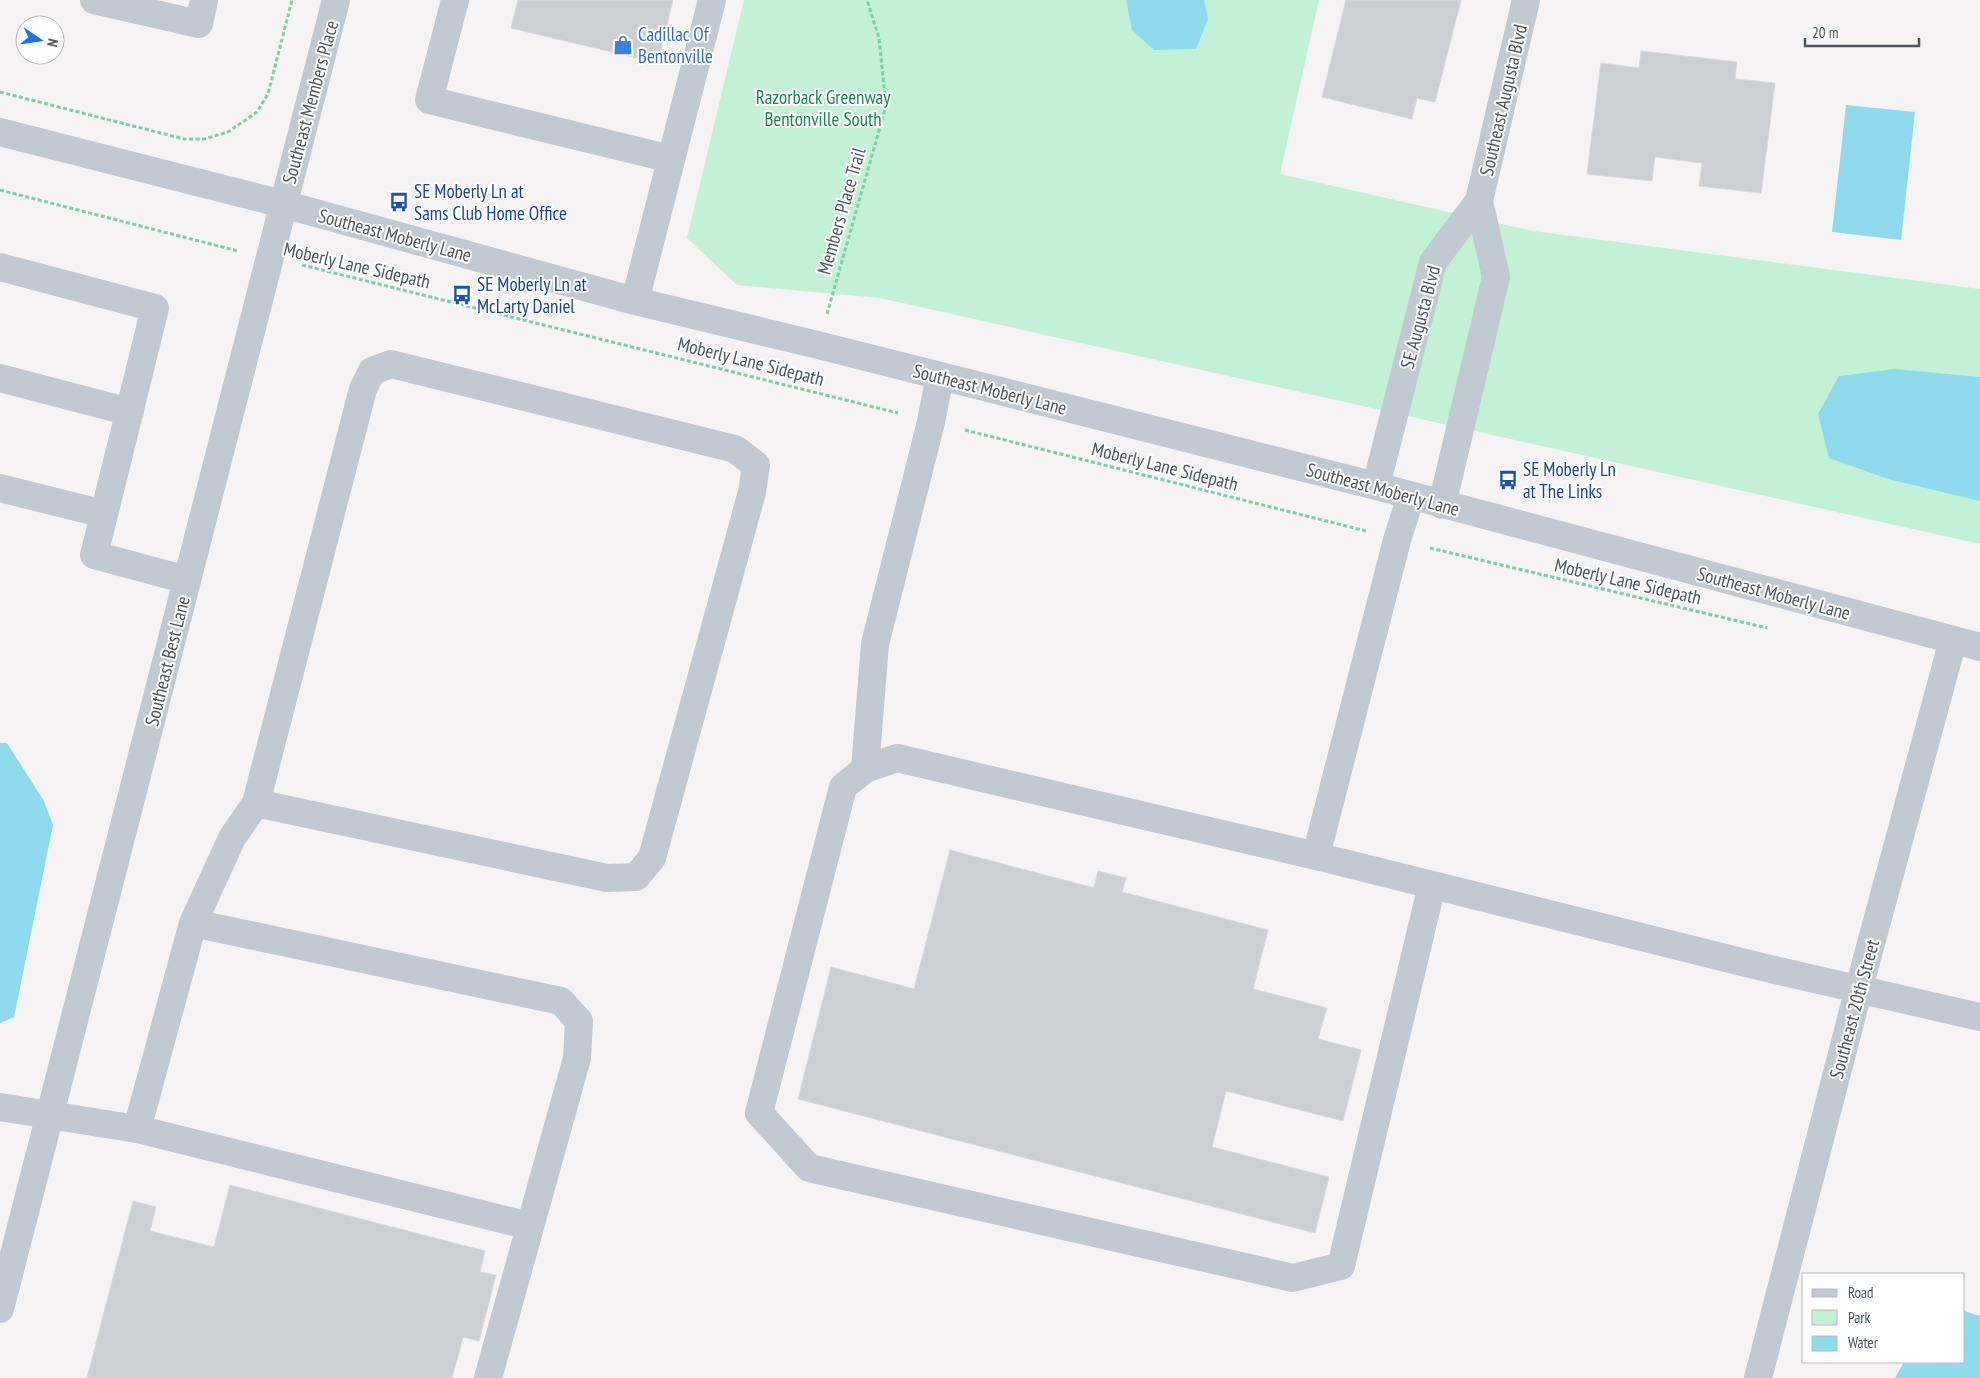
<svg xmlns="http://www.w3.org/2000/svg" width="1980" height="1378" viewBox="0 0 1980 1378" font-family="'PT Sans Narrow',sans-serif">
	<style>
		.green { fill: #c3f1d5 }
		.water { fill: #90daee }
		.building { fill: #cdcfd5; stroke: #d7d9de }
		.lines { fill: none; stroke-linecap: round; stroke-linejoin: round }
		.path { stroke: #7ad0a6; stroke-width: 3; stroke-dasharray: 4 2.5; stroke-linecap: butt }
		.minor { stroke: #c1cad2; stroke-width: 28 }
		.labels { text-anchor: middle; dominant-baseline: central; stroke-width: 4; stroke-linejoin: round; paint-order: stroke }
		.shop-label { font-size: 19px; fill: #366cbe; stroke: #fff; text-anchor: start }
		.park-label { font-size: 19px; fill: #17864f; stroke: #fff }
		.street-label { font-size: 19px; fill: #4a5661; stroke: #fff }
		.transit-label { font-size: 19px; fill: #164399; stroke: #fff; text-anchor: start }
	</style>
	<rect width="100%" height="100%" fill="#f5f3f3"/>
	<path class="green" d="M 744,0 L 1319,0 L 1280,174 L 1533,231 L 1980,289 L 1980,544 L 880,298 L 737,285 L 687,238 Z"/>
	<path class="water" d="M 1126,0 L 1204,0 L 1208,19 L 1196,49 L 1154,50 L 1132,30 Z
		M 1846,105 L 1915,112 L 1901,240 L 1832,232 Z
		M 1894,369 L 1980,377 L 1980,501 L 1888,479 L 1829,458 L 1818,414 L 1839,376 Z
		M 0,743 L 7,743 L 44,801 L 53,825 L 14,1017 L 0,1023 Z
		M 1964,1311 L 1980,1316 L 1980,1378 L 1895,1378 L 1904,1362 L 1964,1362 Z"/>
	<path class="building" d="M 518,0 L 673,0 L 658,63 L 511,28 Z
		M 1346,0 L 1461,0 L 1435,102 L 1417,98 L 1412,119 L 1322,97 Z
		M 1641,51 L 1737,62 L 1735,79 L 1775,83 L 1761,193 L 1699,186 L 1702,163 L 1655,157 L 1652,181 L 1587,174 L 1601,63 L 1639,68 Z
		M 950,850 L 1094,888 L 1098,871 L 1126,878 L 1122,892 L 1268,930 L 1253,989 L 1327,1008 L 1318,1039 L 1361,1050 L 1343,1121 L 1226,1091 L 1212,1147 L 1329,1177 L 1315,1233 L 798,1099 L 831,967 L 914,989 Z
		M 230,1185 L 485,1251 L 480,1272 L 496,1275 L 479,1341 L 463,1337 L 452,1378 L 87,1378 L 133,1201 L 156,1207 L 150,1231 L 214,1247 Z"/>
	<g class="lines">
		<path class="path" d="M 0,92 L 184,139 L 204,139 L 228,132 L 257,112 L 268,94 L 292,0
			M 0,190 L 238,251
			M 302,265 L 898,413
			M 827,314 L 886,106 L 879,38 L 867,0
			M 965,430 L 1366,531
			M 1430,548 L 1767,628"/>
		<path class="minor" d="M 94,0 L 199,24 L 204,0
			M 455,0 L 429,100 L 671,159
			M 0,132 L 283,204 L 635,301 L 818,345 L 1376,486 L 1980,647
			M 0,267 L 155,308 L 94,555 L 187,580
			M 635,301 L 712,0
			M 0,378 L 130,412
			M 1376,486 L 1433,262 L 1479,201 L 1526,0
			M 0,488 L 104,514
			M 1411,496 L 1397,540 L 1316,856 L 1766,968 L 1980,1017
			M 1442,505 L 1496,277 L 1479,201
			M 865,769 L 875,644 L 931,422 L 940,376
			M 256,803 L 607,878 L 636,877 L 652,858 L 752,492 L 756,465 L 735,449 L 391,364 L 372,371 L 363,389 L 256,803 L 232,838 L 193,923 L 561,1001 L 579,1021 L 577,1058 L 488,1378
			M 1316,856 L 897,758 L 865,769 L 843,787 L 759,1113 L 809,1168 L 1293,1278 L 1341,1266 L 1432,885
			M 0,1107 L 137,1129 L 193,923
			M 137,1129 L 530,1226
			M 0,1309 L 336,0
			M 1758,1378 L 1859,988 L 1953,640"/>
	</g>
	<defs>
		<symbol id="shop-bare" viewBox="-9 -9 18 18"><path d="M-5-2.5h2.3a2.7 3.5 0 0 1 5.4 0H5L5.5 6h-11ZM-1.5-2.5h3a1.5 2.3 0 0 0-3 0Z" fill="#3f7fe0" stroke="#fff" stroke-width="2.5" paint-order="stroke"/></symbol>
		<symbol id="bus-bare" viewBox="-9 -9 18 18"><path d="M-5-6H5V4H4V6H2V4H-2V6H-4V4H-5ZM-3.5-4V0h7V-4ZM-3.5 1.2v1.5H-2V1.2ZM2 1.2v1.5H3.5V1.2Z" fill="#1a4fb4" stroke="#fff" stroke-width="2.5" paint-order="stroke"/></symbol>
	</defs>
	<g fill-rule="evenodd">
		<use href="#shop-bare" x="609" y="31" width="28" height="28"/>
		<use href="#bus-bare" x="385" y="188" width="28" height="28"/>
		<use href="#bus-bare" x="448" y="281" width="28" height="28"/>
		<use href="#bus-bare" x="1494" y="466" width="28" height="28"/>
	</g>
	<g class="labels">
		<g class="shop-label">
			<text x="638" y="34">Cadillac Of<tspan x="638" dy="22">Bentonville</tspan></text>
		</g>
		<g class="park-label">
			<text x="823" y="97">Razorback Greenway<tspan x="823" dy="22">Bentonville South</tspan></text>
		</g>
		<g class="street-label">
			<text transform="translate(1503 100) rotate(-77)">Southeast Augusta Blvd</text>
			<text transform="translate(310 102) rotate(-75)">Southeast Members Place</text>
			<text transform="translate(841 211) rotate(-74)">Members Place Trail</text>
			<text transform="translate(395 235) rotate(15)">Southeast Moberly Lane</text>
			<text transform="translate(357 265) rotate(13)">Moberly Lane Sidepath</text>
			<text transform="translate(1420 317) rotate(-75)">SE Augusta Blvd</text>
			<text transform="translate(751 361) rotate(14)">Moberly Lane Sidepath</text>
			<text transform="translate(990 389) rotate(14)">Southeast Moberly Lane</text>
			<text transform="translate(1165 466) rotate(14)">Moberly Lane Sidepath</text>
			<text transform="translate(1383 489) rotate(15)">Southeast Moberly Lane</text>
			<text transform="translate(1628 581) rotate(13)">Moberly Lane Sidepath</text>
			<text transform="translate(1774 593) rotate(15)">Southeast Moberly Lane</text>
			<text transform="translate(167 661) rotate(-76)">Southeast Best Lane</text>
			<text transform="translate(1854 1009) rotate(-75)">Southeast 20th Street</text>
		</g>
		<g class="transit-label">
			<text x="414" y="191">SE Moberly Ln at<tspan x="414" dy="22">Sams Club Home Office</tspan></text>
			<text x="477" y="284">SE Moberly Ln at<tspan x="477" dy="22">McLarty Daniel</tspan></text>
			<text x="1523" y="469">SE Moberly Ln<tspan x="1523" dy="22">at The Links</tspan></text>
		</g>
	</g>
	<rect x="1802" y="1273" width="162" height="90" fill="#ffffff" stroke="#b7bbc0"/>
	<rect x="1812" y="1289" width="25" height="8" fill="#c1cad2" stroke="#b7bbc0"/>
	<text x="1848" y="1298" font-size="15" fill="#4a5661">Road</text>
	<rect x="1812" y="1310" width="25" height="15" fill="#c3f1d5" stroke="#b7bbc0"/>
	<text x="1848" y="1323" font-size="15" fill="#4a5661">Park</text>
	<rect x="1812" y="1336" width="25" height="15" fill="#90daee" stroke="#b7bbc0"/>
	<text x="1848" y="1348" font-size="15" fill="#4a5661">Water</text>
	<g transform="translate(40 40) rotate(103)"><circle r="24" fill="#ffffff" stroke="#b7bbc0"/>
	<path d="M0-4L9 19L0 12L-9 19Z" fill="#1a73e8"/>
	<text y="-8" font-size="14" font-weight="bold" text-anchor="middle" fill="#4a5661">N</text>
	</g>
	<path d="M1805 38v8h114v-8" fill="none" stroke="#4a5661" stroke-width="2.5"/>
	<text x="1812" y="38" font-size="15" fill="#4a5661" stroke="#ffffff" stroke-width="4" paint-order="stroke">20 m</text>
</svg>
